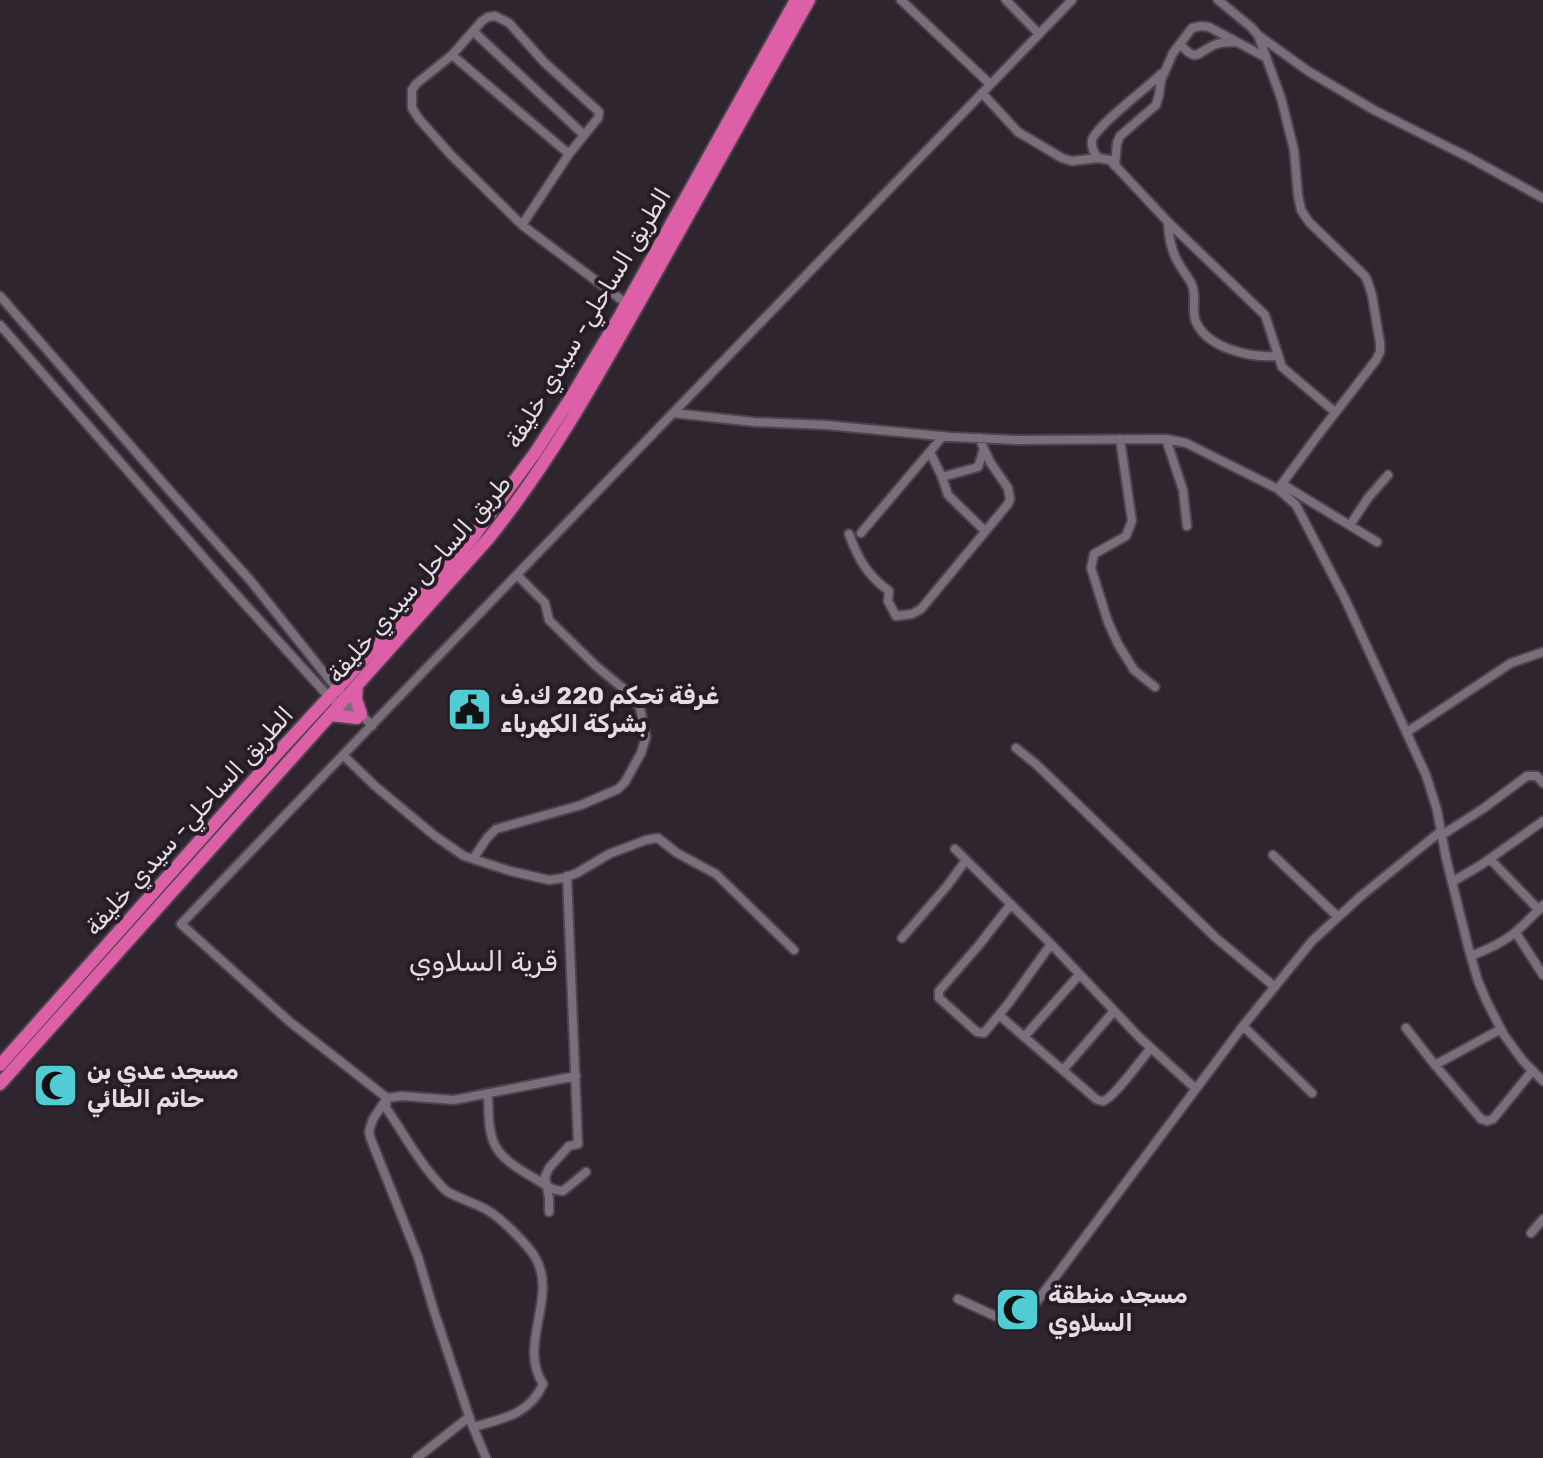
<svg xmlns="http://www.w3.org/2000/svg" width="1543" height="1458" viewBox="0 0 1543 1458" font-family="Rubik,Vazirmatn,sans-serif">
	<style>
		.lines { fill: none; stroke-linecap: round; stroke-linejoin: round }
		.minor-casing { stroke: #4b444c; stroke-width: 12 }
		.highway-casing { stroke: #4b444c; stroke-width: 16 }
		.minor { stroke: #796e7a; stroke-width: 8 }
		.highway { stroke: #dd5fa6; stroke-width: 12 }
		.labels { text-anchor: middle; dominant-baseline: central; stroke-width: 8; stroke-linejoin: round; paint-order: stroke }
		.street-label { font-size: 24px; fill: #e3dce3; stroke: #251c25 }
		.poi-label { font-size: 24px; font-weight: bold; fill: #e3dce3; stroke: #251c25; text-anchor: start }
		.quarter-label { font-size: 28px; fill: #e3dce3; stroke: #251c25 }
	</style>
	<rect width="100%" height="100%" fill="#2e252f"/>
	<g class="lines">
		<defs>
			<path id="minor" d="M 901,0 L 990,84
				M 1006,0 L 1039,34
				M 1218,0 L 1251,27 L 1258,35 L 1281,98 L 1294,150 L 1298,195 L 1301,210 L 1309,222 L 1365,276 L 1367,280 L 1372,295 L 1380,343 L 1380,352 L 1376,360 L 1318,435 L 1278,489
				M 473,31 L 584,135
				M 1258,35 L 1308,71 L 1374,110 L 1470,158 L 1543,198
				M 1180,44 C 1196,63 1197,53 1214,45 C 1220,42 1228,42 1235,42
				M 452,55 L 569,154
				M 982,93 L 1018,132 L 1062,158 L 1072,161 L 1098,158 L 1110,160 L 1168,222 L 1265,315 L 1282,367 L 1335,412
				M 1098,158 C 1094,152 1091,148 1092,140 C 1096,126 1147,88 1161,74
				M 1115,166 L 1117,143 L 1120,136 L 1156,105 L 1159,95 L 1161,80 L 1173,53 L 1192,28 L 1201,26 L 1209,27 L 1265,57
				M 1168,223 C 1169,238 1171,251 1179,264 C 1183,271 1189,278 1192,285 C 1197,297 1191,311 1196,322 C 1208,349 1252,358 1278,356
				M 522,225 L 569,154 L 598,118 L 599,112 L 544,62 L 509,23 L 495,16 L 488,17 L 482,21 L 452,55 L 416,84 L 412,90 L 412,108 L 419,119 L 451,155 L 522,225 L 627,304
				M 0,296 L 170,491 L 250,580 L 337,689 L 372,726
				M 0,325 L 233,591 L 329,697 L 354,716
				M 673,413 L 754,422 L 826,425 L 951,437 L 1017,440 L 1166,439 L 1186,443 L 1278,489 L 1296,505 L 1345,599 L 1426,775 L 1437,810 L 1446,858 L 1469,950 L 1478,981 L 1487,1002 L 1504,1035 L 1523,1061 L 1543,1081
				M 1120,439 L 1132,521 L 1126,536 L 1094,554 L 1091,568 L 1108,622 L 1118,644 L 1134,670 L 1155,687
				M 1166,439 L 1183,490 L 1187,526
				M 930,452 L 942,477 L 978,467 L 984,449
				M 942,477 L 948,495 L 985,531
				M 1282,484 L 1377,542
				M 1350,525 L 1368,498 L 1388,475
				M 861,533 L 943,436
				M 849,534 C 858,559 868,576 889,591 L 888,601 L 896,616 L 912,614 L 921,609 L 1008,504 L 1010,499 L 1008,488 L 990,462 L 979,438
				M 1407,732 L 1511,663 L 1543,652
				M 1016,748 L 1037,765 L 1216,938 L 1275,987
				M 343,755 L 375,786 L 435,836 L 464,856 L 510,871 L 549,880 L 564,878 L 577,873 L 609,854 L 646,840 L 658,838 L 677,853 L 716,874 L 794,950
				M 1442,835 L 1484,808 L 1527,776 L 1537,776 L 1543,783
				M 955,849 L 1051,944 L 1139,1037 L 1196,1089
				M 1273,855 L 1338,917
				M 473,859 L 487,838 L 496,829 L 581,805 L 618,789 L 625,782 L 641,753 L 646,737 L 640,708 L 630,694 L 596,666 L 549,620 L 545,603 L 517,575
				M 1490,859 L 1539,910
				M 1452,882 L 1481,865 L 1543,821
				M 1011,904 L 979,945 L 939,991 L 939,998 L 977,1032 L 984,1033 L 1008,1004 L 1051,944
				M 1516,933 L 1543,975
				M 902,938 L 947,886 L 966,860
				M 1471,956 C 1507,942 1517,933 1543,905
				M 999,1015 L 1096,1099 C 1098,1100 1101,1101 1103,1101 C 1113,1099 1143,1057 1151,1048
				M 1243,1026 L 1312,1093
				M 1406,1028 L 1435,1065 L 1481,1119 L 1487,1121 L 1493,1119 L 1532,1071
				M 1024,1037 L 1079,975
				M 1435,1065 L 1501,1029
				M 1063,1070 L 1114,1011
				M 488,1094 C 489,1143 490,1153 534,1178 C 544,1184 552,1191 563,1191 L 586,1172
				M 549,1212 L 549,1198 L 545,1177 L 549,1168 L 569,1146 L 578,1144 L 567,876
				M 1531,1233 L 1543,1219
				M 958,1299 L 1006,1321 L 1020,1320 L 1029,1312 L 1243,1026 L 1312,941 L 1361,896 L 1441,831
				M 473,1427 C 503,1419 530,1414 543,1384 C 517,1344 559,1297 535,1257 C 528,1245 500,1217 487,1210 C 475,1203 460,1199 448,1192 C 443,1189 439,1183 435,1179 C 415,1156 403,1132 386,1108 L 387,1098 L 290,1022 L 181,924 L 390,706 L 1072,0
				M 417,1458 L 469,1417
				M 486,1458 L 471,1422 L 434,1311 L 418,1257 L 370,1137 L 369,1131 L 373,1119 L 387,1098 L 402,1096 L 454,1100 L 576,1076"/>
			<path id="highway" d="M 357,685 L 356,699 L 361,714
				M 330,715 L 357,718
				M 0,1065 L 282,748 L 414,605 L 474,536 L 535,453 L 570,399 L 621,314 L 796,0
				M 0,1084 L 488,539 C 551,461 599,374 648,287 C 702,192 755,96 809,0"/>
		</defs>
		<use href="#minor" class="minor-casing"/>
		<use href="#highway" class="highway-casing"/>
		<use href="#minor" class="minor"/>
		<use href="#highway" class="highway"/>
	</g>
	<defs>
		<symbol id="civic-square" viewBox="-11 -11 22 22"><rect x="-9" y="-9" width="18" height="18" rx="4" fill="#51ccd4" stroke="#251c25"/><path d="M-.6-6.5H3V-4.5H.6V-3L4-1V1h2V6H-6V1h2V-1L-.6-3ZM-1.2 2.5V6h2.4V2.5Z" fill="#111"/></symbol>
		<symbol id="mosque-square" viewBox="-11 -11 22 22"><rect x="-9" y="-9" width="18" height="18" rx="4" fill="#51ccd4" stroke="#251c25"/><path d="M3.5-4.9A6 6 0 1 0 3.5 4.9A5 5 0 1 1 3.5-4.9Z" fill="#111"/></symbol>
	</defs>
	<g fill-rule="evenodd">
		<use href="#civic-square" x="444" y="684" width="51" height="51"/>
		<use href="#mosque-square" x="30" y="1060" width="51" height="51"/>
		<use href="#mosque-square" x="992" y="1284" width="51" height="51"/>
	</g>
	<g class="labels">
		<g class="street-label">
			<text transform="translate(588 318) rotate(-59)">الطريق الساحلي- سيدي خليفة</text>
			<text transform="translate(419 579) rotate(-49)">طريق الساحل سيدي خليفة</text>
			<text transform="translate(189 821) rotate(-48)">الطريق الساحلي- سيدي خليفة</text>
		</g>
		<g class="poi-label">
			<text x="500" y="696">غرفة تحكم 220 ك.ف<tspan x="500" dy="28">بشركة الكهرباء</tspan></text>
			<text x="87" y="1071">مسجد عدي بن<tspan x="87" dy="28">حاتم الطائي</tspan></text>
			<text x="1048" y="1295">مسجد منطقة<tspan x="1048" dy="28">السلاوي</tspan></text>
		</g>
		<g class="quarter-label">
			<text x="483" y="961">قرية السلاوي</text>
		</g>
	</g>
</svg>
